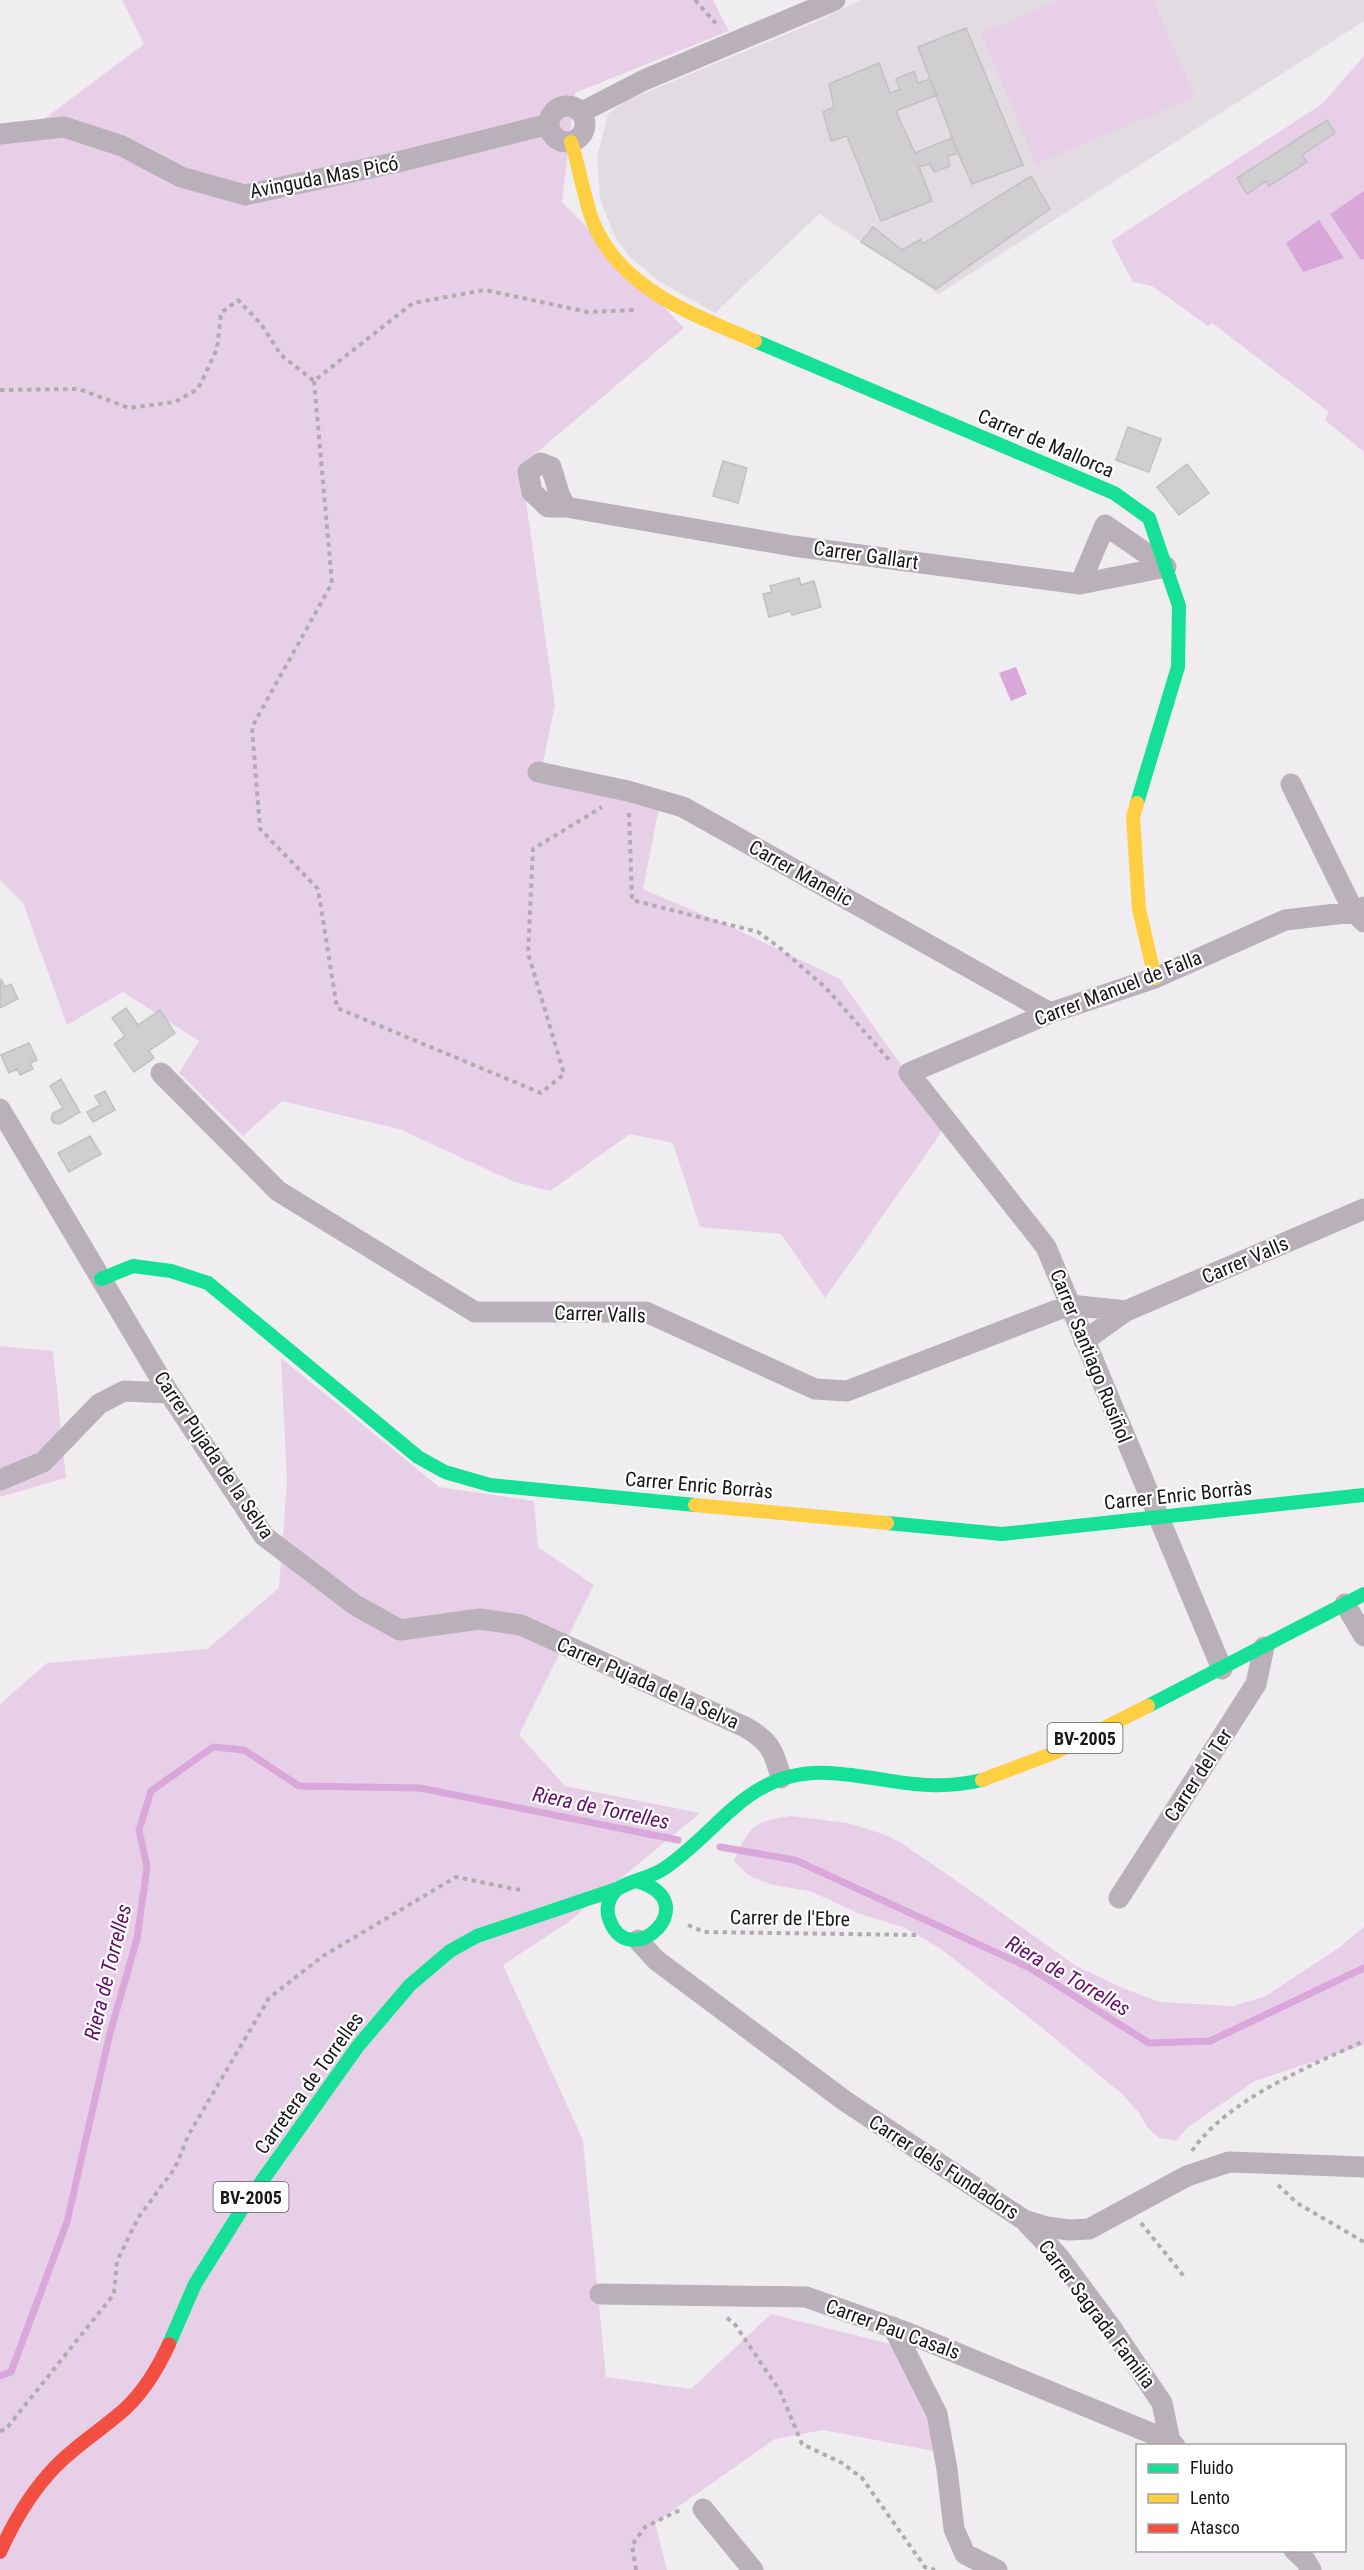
<svg xmlns="http://www.w3.org/2000/svg" width="1364" height="2570" viewBox="0 0 1364 2570" font-family="'Roboto Condensed',sans-serif">
	<style>
		.built { fill: #e2dbe2 }
		.green { fill: #e8cfe8 }
		.water { fill: #d9a7d9 }
		.lines { fill: none; stroke-linecap: round; stroke-linejoin: round }
		.stream { stroke: #d9a7d9; stroke-width: 7 }
		.building { fill: #d0ced0; stroke: #c2c0c2; stroke-width: 1.5 }
		.path { stroke: #b0abb0; stroke-width: 4; stroke-dasharray: 4.5 4.5; stroke-linecap: butt }
		.street { stroke: #b9b0b9; stroke-width: 21 }
		.fast { stroke: #16e098; stroke-width: 14 }
		.slow { stroke: #ffcf43; stroke-width: 14 }
		.jam { stroke: #f24e42; stroke-width: 14 }
		.labels { text-anchor: middle; dominant-baseline: central; stroke-width: 4.5; stroke-linejoin: round; paint-order: stroke }
		.shield { fill: #fff; stroke: #5e5d5e; stroke-width: 1.5 }
		.shield-label { font-size: 18px; font-weight: bold; fill: #191719 }
		.street-label { font-size: 20px; fill: #191719; stroke: #fff }
		.water-label { font-size: 21px; font-style: italic; fill: #650f69; stroke: #fff }
	</style>
	<rect width="100%" height="100%" fill="#f0edf0"/>
	<path class="built" d="M 861,0 L 1364,0 L 1364,21 L 939,294 L 819,214 L 715,313 L 659,281 L 629,256 L 614,235 L 600,199 L 597,157 L 608,114 L 625,101 L 811,24 Z"/>
	<path class="green" d="M 122,0 L 713,0 L 729,31 L 575,93 L 562,202 L 684,328 L 521,466 L 555,705 L 540,777 L 659,808 L 643,889 L 738,930 L 840,979 L 945,1127 L 825,1298 L 781,1234 L 700,1227 L 673,1143 L 630,1134 L 550,1191 L 512,1181 L 399,1129 L 282,1101 L 243,1136 L 179,1073 L 199,1041 L 123,992 L 67,1025 L 23,903 L 0,880 L 0,127 L 44,119 L 144,44 Z
		M 1060,0 L 1153,0 L 1195,97 L 1036,164 L 981,33 Z
		M 1364,56 L 1364,452 L 1325,420 L 1329,412 L 1212,323 L 1208,326 L 1152,286 L 1133,282 L 1111,241 L 1322,104 Z
		M 0,1346 L 53,1351 L 66,1478 L 0,1497 Z
		M 281,1358 L 439,1487 L 534,1501 L 538,1547 L 594,1585 L 519,1735 L 565,1786 L 700,1813 L 567,1923 L 503,1965 L 583,2140 L 606,2377 L 691,2389 L 771,2314 L 906,2348 L 949,2454 L 823,2430 L 775,2439 L 655,2523 L 667,2570 L 0,2570 L 0,1704 L 47,1663 L 207,1649 L 279,1588 L 287,1481 Z
		M 791,1816 L 848,1823 L 883,1834 L 900,1842 L 984,1900 L 1076,1966 L 1125,1989 L 1160,2002 L 1233,2006 L 1266,1996 L 1340,1947 L 1364,1927 L 1364,2045 L 1255,2081 L 1188,2127 L 1176,2141 L 1159,2138 L 1147,2127 L 1139,2113 L 1122,2094 L 1030,2018 L 941,1949 L 903,1927 L 860,1914 L 810,1891 L 772,1885 L 748,1875 L 734,1861 C 749,1828 752,1821 791,1816 Z"/>
	<path class="water" d="M 1364,191 L 1364,259 L 1361,260 L 1330,214 Z
		M 1319,220 L 1344,258 L 1303,272 L 1286,243 Z
		M 1016,667 L 1027,694 L 1011,701 L 999,673 Z"/>
	<g class="lines">
		<path class="stream" d="M 720,1847 L 795,1860 L 1030,1968 L 1149,2043 L 1210,2041 L 1364,1968
			M 0,2376 L 11,2372 L 67,2222 L 110,2033 L 137,1939 L 147,1867 L 139,1830 L 151,1791 L 213,1747 L 244,1750 L 299,1786 L 420,1788 L 678,1840"/>
	</g>
	<path class="building" d="M 966,28 L 1023,165 L 972,184 L 958,153 L 918,47 Z
		M 879,63 L 890,93 L 900,89 L 896,79 L 914,71 L 918,83 L 930,79 L 937,95 L 896,111 L 915,153 L 952,138 L 958,153 L 948,156 L 950,166 L 934,172 L 930,164 L 919,167 L 932,201 L 881,221 L 847,136 L 831,141 L 823,112 L 834,107 L 829,84 Z
		M 1327,120 L 1335,133 L 1302,155 L 1307,162 L 1269,186 L 1266,181 L 1247,194 L 1237,178 Z
		M 1031,176 L 1050,209 L 936,289 L 861,242 L 873,227 L 902,250 L 921,239 L 923,244 Z
		M 1128,427 L 1161,439 L 1149,472 L 1116,460 Z
		M 723,461 L 747,468 L 738,503 L 713,496 Z
		M 1187,464 L 1209,493 L 1179,515 L 1157,487 Z
		M 799,578 L 801,585 L 814,581 L 821,607 L 792,615 L 790,611 L 769,617 L 763,594 L 772,592 L 770,586 Z
		M 1,979 L 5,987 L 11,984 L 18,999 L 0,1008 Z
		M 126,1008 L 138,1025 L 160,1010 L 175,1033 L 149,1051 L 154,1058 L 134,1072 L 114,1044 L 125,1036 L 112,1018 Z
		M 29,1043 L 37,1060 L 30,1063 L 33,1069 L 20,1075 L 17,1069 L 9,1073 L 1,1055 Z
		M 61,1079 L 80,1112 L 60,1124 L 54,1123 L 51,1119 L 53,1113 L 63,1108 L 50,1086 Z
		M 105,1091 L 115,1110 L 93,1122 L 87,1112 L 100,1105 L 95,1096 Z
		M 90,1136 L 101,1154 L 69,1172 L 58,1153 Z"/>
	<g class="lines">
		<path class="path" d="M 695,0 L 719,27
			M 314,381 L 332,583 L 252,727 L 260,829 L 318,889 L 337,1008 L 541,1093 L 564,1074 L 528,953 L 533,849 L 602,807
			M 0,390 L 79,389 L 129,408 L 175,402 L 198,389 L 217,349 L 221,313 L 238,300 L 261,324 L 281,355 L 314,381 L 413,303 L 485,290 L 588,312 L 635,310
			M 629,813 L 632,900 L 758,932 L 780,948 L 826,988 L 891,1062
			M 688,1925 L 704,1932 L 917,1935
			M 1192,2151 C 1226,2100 1310,2066 1364,2041
			M 1278,2185 L 1297,2203 L 1364,2242
			M 1141,2223 L 1186,2279
			M 727,2318 L 734,2323 L 780,2391 L 802,2444 L 842,2463 L 862,2478 L 925,2567 L 935,2570
			M 0,2431 L 6,2429 L 114,2294 L 117,2261 L 138,2218 L 175,2168 L 189,2134 L 269,1998 L 323,1956 L 456,1877 L 520,1890
			M 636,2570 L 632,2545 L 645,2527 L 682,2509"/>
		<path class="street" d="M549 124a18 18 0 1 1 36 0a18 18 0 1 1-36 0Z
			M 582,112 L 644,80 L 835,0
			M 0,134 L 64,127 L 122,146 L 181,177 L 245,195 L 398,162 L 549,124
			M 566,507 L 560,496 L 551,467 L 541,463 L 528,472 L 532,492 L 548,507 L 566,507 L 793,546 L 1080,584 L 1166,567
			M 1080,584 L 1105,525 L 1166,567
			M 538,772 L 628,791 L 683,807 L 1050,1013
			M 1291,784 L 1354,912 L 1364,922
			M 161,1073 L 278,1191 L 475,1312 L 646,1312 L 815,1389 L 847,1391 L 1070,1305 L 1126,1311
			M 0,1109 L 169,1393 L 264,1536 L 355,1605 L 400,1630 L 480,1619 L 521,1625 L 745,1727 C 770,1741 774,1751 781,1778
			M 1084,1341 L 1126,1311 L 1364,1209
			M 0,1480 L 43,1462 L 99,1404 L 124,1391 L 169,1393
			M 1345,1604 L 1364,1636
			M 1222,1669 L 1046,1247 L 909,1073 L 1050,1013 L 1155,978 L 1285,920 L 1354,912 L 1364,907
			M 1119,1898 L 1256,1684 L 1264,1647
			M 638,1940 L 656,1960 L 845,2101 L 1024,2220 L 1047,2227 L 1069,2230 L 1089,2229 L 1187,2176 L 1229,2162 L 1364,2167
			M 1026,2222 L 1059,2257 L 1113,2330 L 1162,2403 L 1170,2441 L 1175,2446
			M 600,2294 L 806,2297 L 908,2333 L 1170,2441
			M 893,2327 L 937,2414 L 947,2469 L 954,2529 L 965,2554 L 997,2570
			M 703,2509 L 753,2570
			M 1294,2550 L 1306,2561 L 1311,2570"/>
		<path class="fast" d="M 755,341 L 1114,493 L 1149,518 L 1179,606 L 1178,667 L 1137,803
			M 101,1279 L 133,1266 L 171,1271 L 208,1283 L 418,1457 L 445,1472 L 490,1485 L 695,1505
			M 887,1523 L 1002,1534 L 1364,1495
			M 1148,1706 L 1364,1594
			M 639,1882 C 706,1903 630,1973 610,1921 C 605,1910 608,1899 616,1890 C 630,1880 649,1879 665,1868 C 723,1828 748,1769 829,1773 C 885,1776 924,1794 982,1780
			M 169,2344 L 195,2284 L 242,2209 L 358,2046 L 410,1985 L 450,1951 L 477,1936 L 617,1889"/>
		<path class="slow" d="M 571,142 C 580,168 583,196 593,222 C 620,289 694,315 755,341
			M 1137,803 L 1133,817 L 1139,909 L 1155,978
			M 695,1505 L 887,1523
			M 982,1780 L 1054,1753 L 1148,1706"/>
		<path class="jam" d="M 0,2552 C 14,2521 31,2492 55,2467 C 76,2445 103,2429 126,2408 C 145,2390 158,2368 169,2344"/>
	</g>
	<g class="labels">
		<g class="shield">
			<rect x="1047.5" y="1723" width="75" height="30" rx="4.5"/>
			<rect x="213.5" y="2182" width="75" height="30" rx="4.5"/>
		</g>
		<g class="shield-label">
			<text x="1085" y="1738">BV-2005</text>
			<text x="251" y="2197">BV-2005</text>
		</g>
		<g class="street-label">
			<text transform="translate(324 177) rotate(-11)">Avinguda Mas Picó</text>
			<text transform="translate(1046 443) rotate(23)">Carrer de Mallorca</text>
			<text transform="translate(866 555) rotate(8)">Carrer Gallart</text>
			<text transform="translate(801 873) rotate(29)">Carrer Manelic</text>
			<text transform="translate(1118 988) rotate(-21)">Carrer Manuel de Falla</text>
			<text transform="translate(1245 1260) rotate(-23)">Carrer Valls</text>
			<text transform="translate(600 1314) rotate(2)">Carrer Valls</text>
			<text transform="translate(1091 1356) rotate(68)">Carrer Santiago Rusiñol</text>
			<text transform="translate(214 1455) rotate(56)">Carrer Pujada de la Selva</text>
			<text transform="translate(699 1485) rotate(5)">Carrer Enric Borràs</text>
			<text transform="translate(1178 1495) rotate(-6)">Carrer Enric Borràs</text>
			<text transform="translate(648 1683) rotate(24)">Carrer Pujada de la Selva</text>
			<text transform="translate(1198 1775) rotate(-57)">Carrer del Ter</text>
			<text transform="translate(790 1918) rotate(1)">Carrer de l'Ebre</text>
			<text transform="translate(309 2083) rotate(-54)">Carretera de Torrelles</text>
			<text transform="translate(944 2167) rotate(33)">Carrer dels Fundadors</text>
			<text transform="translate(1097 2314) rotate(53)">Carrer Sagrada Familia</text>
			<text transform="translate(893 2329) rotate(20)">Carrer Pau Casals</text>
		</g>
		<g class="water-label">
			<text transform="translate(601 1808) rotate(12)">Riera de Torrelles</text>
			<text transform="translate(108 1972) rotate(-76)">Riera de Torrelles</text>
			<text transform="translate(1068 1976) rotate(30)">Riera de Torrelles</text>
		</g>
	</g>
	<rect x="1136" y="2444" width="210" height="108" fill="#ffffff" stroke="#a3a2a3" stroke-width="1.5"/>
	<rect x="1148" y="2464" width="30" height="9" fill="#16e098" stroke="#a3a2a3" stroke-width="1.5"/>
	<text x="1190" y="2474" font-size="18" fill="#191719">Fluido</text>
	<rect x="1148" y="2494" width="30" height="9" fill="#ffcf43" stroke="#a3a2a3" stroke-width="1.5"/>
	<text x="1190" y="2504" font-size="18" fill="#191719">Lento</text>
	<rect x="1148" y="2524" width="30" height="9" fill="#f24e42" stroke="#a3a2a3" stroke-width="1.5"/>
	<text x="1190" y="2534" font-size="18" fill="#191719">Atasco</text>
</svg>
